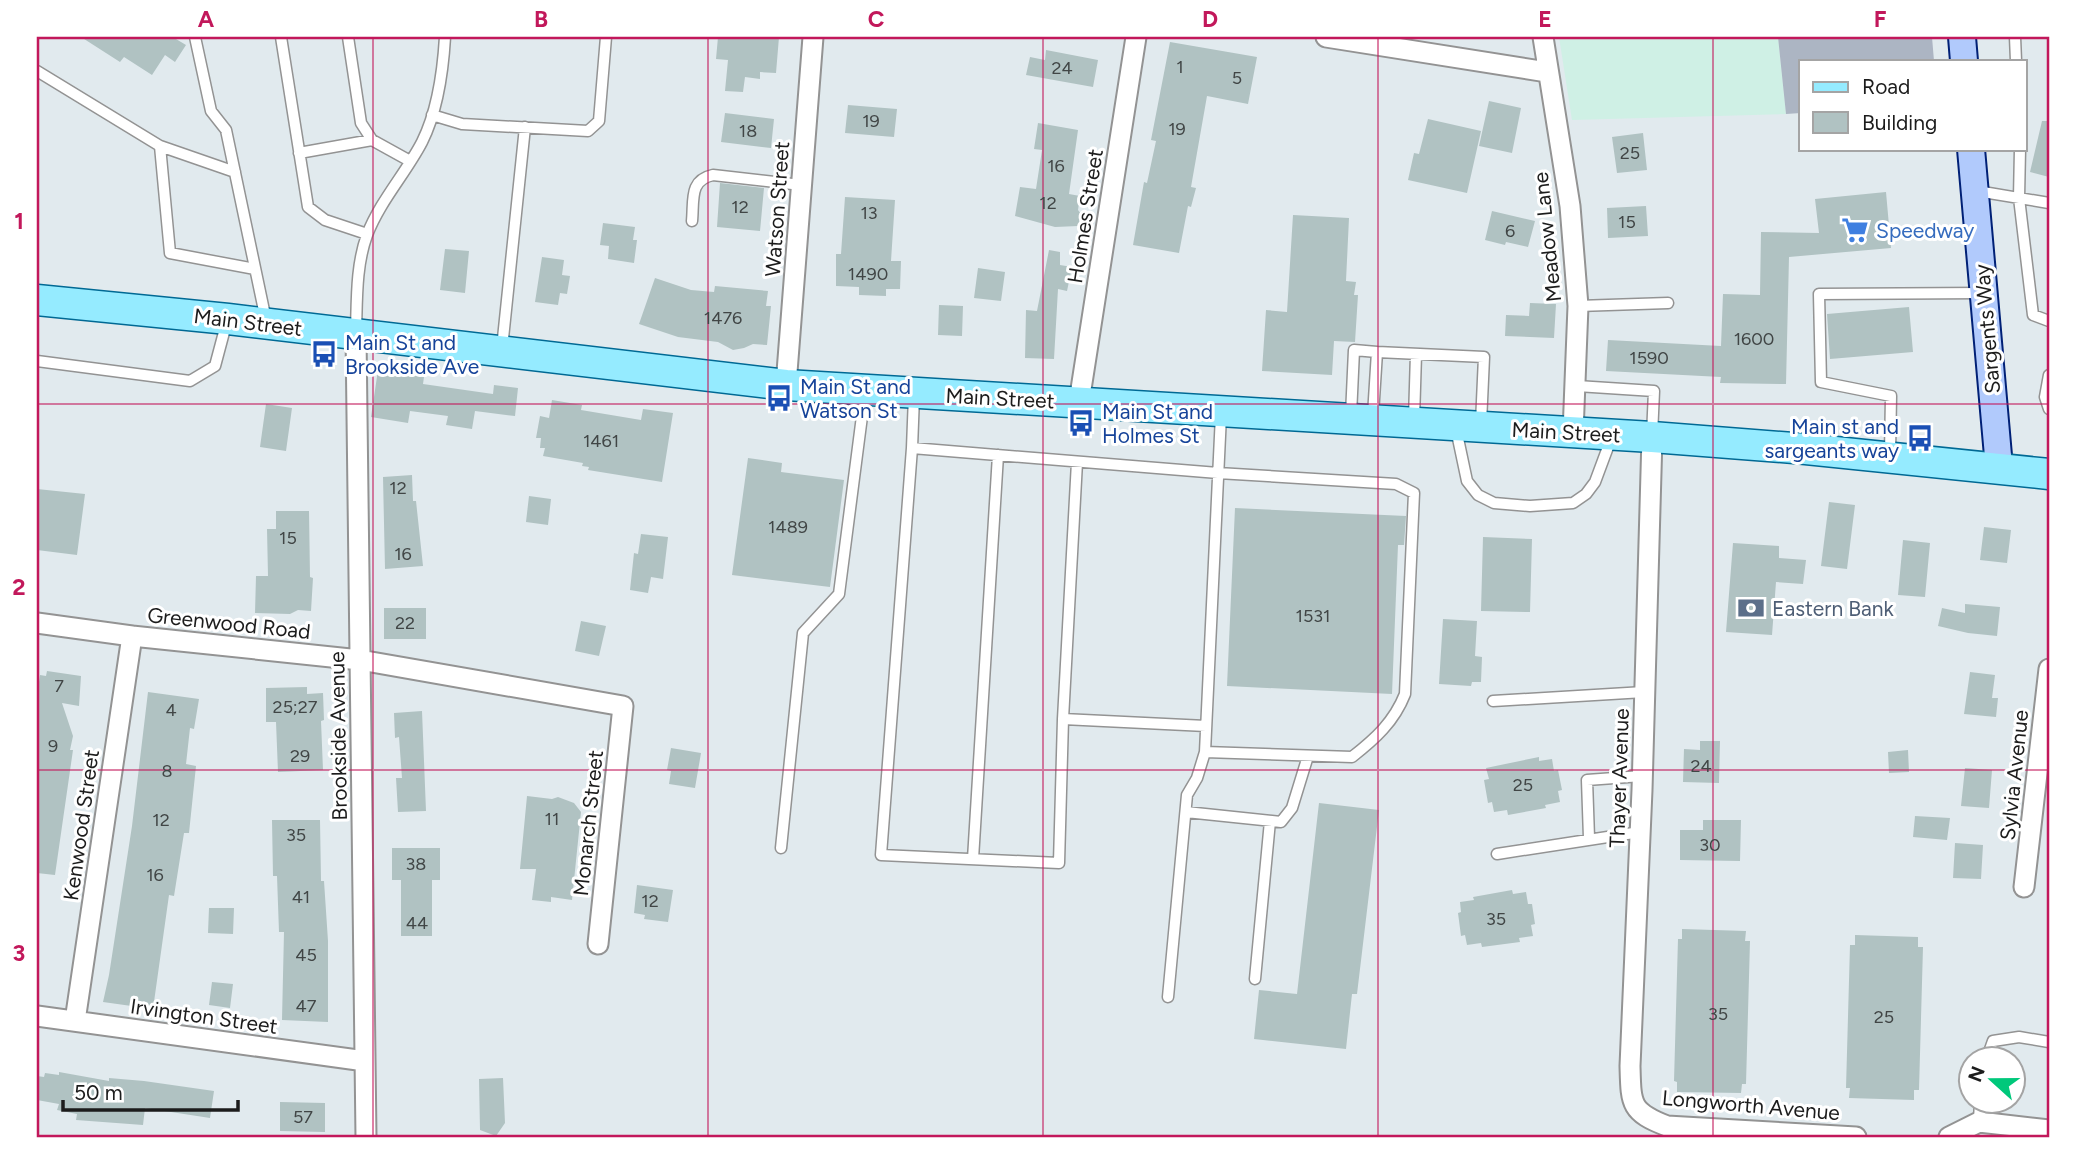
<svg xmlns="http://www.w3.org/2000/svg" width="2086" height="1174" viewBox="0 0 2086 1174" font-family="Figtree,sans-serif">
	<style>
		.commercial { fill: #cff0e5 }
		.construction { fill: #acb5c3 }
		.building { fill: #b0c2c2 }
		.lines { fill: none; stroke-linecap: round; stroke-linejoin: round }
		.lane-casing { stroke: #939393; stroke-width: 13 }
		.street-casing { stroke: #939393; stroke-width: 23 }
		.secondary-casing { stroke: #002076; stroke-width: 30 }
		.primary-casing { stroke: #006994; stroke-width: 33 }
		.lane { stroke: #fff; stroke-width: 10 }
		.street { stroke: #fff; stroke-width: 19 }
		.secondary { stroke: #b1cafc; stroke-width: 26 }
		.primary { stroke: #95ebff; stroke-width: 30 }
		.grid { fill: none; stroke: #c2185b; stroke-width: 2; stroke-opacity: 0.55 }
		.labels { text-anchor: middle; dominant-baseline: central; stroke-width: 6; stroke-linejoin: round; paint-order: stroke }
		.number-label { font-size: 18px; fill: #414646 }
		.street-label { font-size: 21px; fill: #1c1c1c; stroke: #fff }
		.shop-label { font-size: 21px; fill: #366cbe; stroke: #fff; text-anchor: start }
		.transit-label { font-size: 21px; fill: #164399; stroke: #fff; text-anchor: start }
		.service-label { font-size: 21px; fill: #4e5e75; stroke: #fff; text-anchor: start }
		.neatline { fill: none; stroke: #c2185b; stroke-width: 2.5 }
		.grid-label { font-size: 23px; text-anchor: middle; font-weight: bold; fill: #c2185b }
	</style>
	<rect width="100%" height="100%" fill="#e1eaee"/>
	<path class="commercial" d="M 1559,37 L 1778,37 L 1786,114 L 1572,120 Z"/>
	<path class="construction" d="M 1778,37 L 1932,37 L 1934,61 L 1801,61 L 1801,113 L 1786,114 Z"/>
	<path class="building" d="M 81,37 L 177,37 L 176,39 L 186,45 L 175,62 L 165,55 L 152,75 L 124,57 L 120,62 Z
		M 718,37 L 779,37 L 776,73 L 760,72 L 760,79 L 745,77 L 743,92 L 725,91 L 728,60 L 716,59 Z
		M 1170,42 L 1257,57 L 1248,104 L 1207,96 L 1191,187 L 1196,188 L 1191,207 L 1188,206 L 1179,253 L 1133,245 L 1144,182 L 1147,183 L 1156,141 L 1151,140 Z
		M 1046,50 L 1098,60 L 1093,87 L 1026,75 L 1030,57 L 1045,60 Z
		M 1489,101 L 1521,108 L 1512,153 L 1479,146 Z
		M 848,105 L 897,109 L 894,137 L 845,133 Z
		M 725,113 L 774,119 L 771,148 L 721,142 Z
		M 1428,119 L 1481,131 L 1467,193 L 1408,180 L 1414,153 L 1419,154 Z
		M 2042,121 L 2049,121 L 2049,177 L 2030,172 Z
		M 1038,123 L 1078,130 L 1069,194 L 1080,196 L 1078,210 L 1081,214 L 1078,226 L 1055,227 L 1015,216 L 1020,187 L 1036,189 L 1042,150 L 1034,149 Z
		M 1643,133 L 1647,170 L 1617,173 L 1612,137 Z
		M 720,183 L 764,188 L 760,231 L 717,227 Z
		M 1886,192 L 1891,248 L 1789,257 L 1786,384 L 1720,383 L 1721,377 L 1606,371 L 1608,340 L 1721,346 L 1723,294 L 1760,295 L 1761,232 L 1819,233 L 1815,199 Z
		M 845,197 L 895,200 L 891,261 L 901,261 L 900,289 L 886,289 L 886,296 L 859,295 L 859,287 L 836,286 L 836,254 L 841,254 Z
		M 1646,206 L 1648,236 L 1608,238 L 1607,208 Z
		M 1492,211 L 1535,221 L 1528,247 L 1506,242 L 1505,245 L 1485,240 Z
		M 1293,215 L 1349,218 L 1346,281 L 1356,282 L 1354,295 L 1358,295 L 1355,342 L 1334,341 L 1332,375 L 1262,371 L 1266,310 L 1287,312 Z
		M 603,223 L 635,227 L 633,240 L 637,240 L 634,263 L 608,259 L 609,246 L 600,245 Z
		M 445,249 L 469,251 L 465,293 L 440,290 Z
		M 1049,250 L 1060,252 L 1060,265 L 1072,267 L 1067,291 L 1058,289 L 1054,359 L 1025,358 L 1026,310 L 1037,311 Z
		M 542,257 L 564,260 L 562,275 L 570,276 L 567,294 L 560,293 L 558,305 L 535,302 Z
		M 978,268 L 1005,272 L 1001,301 L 974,298 Z
		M 655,278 L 691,290 L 714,292 L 715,286 L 768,291 L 766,306 L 771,306 L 767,345 L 753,344 L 744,348 L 733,350 L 718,342 L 678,337 L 639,324 Z
		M 1530,303 L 1556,304 L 1554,338 L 1505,336 L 1506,315 L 1529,316 Z
		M 939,305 L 963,306 L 962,336 L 938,335 Z
		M 1909,307 L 1913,352 L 1830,359 L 1827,314 Z
		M 378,370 L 424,377 L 423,384 L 493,394 L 494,385 L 518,388 L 515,416 L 475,411 L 472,429 L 446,425 L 448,416 L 410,411 L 408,423 L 371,417 Z
		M 552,400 L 582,405 L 581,410 L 641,420 L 643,409 L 673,413 L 662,482 L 588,470 L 589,467 L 582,466 L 583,463 L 543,456 L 545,448 L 540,448 L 541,438 L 536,438 L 540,416 L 549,418 Z
		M 266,404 L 292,408 L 286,451 L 260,447 Z
		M 748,458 L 782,463 L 781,472 L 844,480 L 830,587 L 732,575 Z
		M 412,475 L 413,501 L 416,501 L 423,566 L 385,569 L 383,477 Z
		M 37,489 L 85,494 L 77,555 L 37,550 Z
		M 529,496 L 551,499 L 548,525 L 526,522 Z
		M 1829,502 L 1855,505 L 1847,569 L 1821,566 Z
		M 1235,508 L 1406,516 L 1404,545 L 1398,545 L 1392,694 L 1227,686 Z
		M 276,511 L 309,511 L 310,577 L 313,578 L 311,611 L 298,610 L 290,614 L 255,613 L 256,576 L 268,576 L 267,529 L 276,529 Z
		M 1984,527 L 2011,530 L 2007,563 L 1980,560 Z
		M 641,534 L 668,537 L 663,579 L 651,577 L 648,593 L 630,590 L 634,553 L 638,554 Z
		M 1483,537 L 1532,539 L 1530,612 L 1481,611 Z
		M 1903,540 L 1930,543 L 1925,597 L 1898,595 Z
		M 1733,543 L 1779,546 L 1779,558 L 1806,560 L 1803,584 L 1776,582 L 1772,635 L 1726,632 Z
		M 1965,604 L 2000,607 L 1997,636 L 1968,633 L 1938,626 L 1942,608 L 1965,613 Z
		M 384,608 L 426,608 L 426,639 L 384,639 Z
		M 1443,619 L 1477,621 L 1475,656 L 1482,657 L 1481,682 L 1472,682 L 1471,686 L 1439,684 Z
		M 581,621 L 606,626 L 599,656 L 575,651 Z
		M 47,671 L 81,676 L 79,706 L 62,703 L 73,736 L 70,750 L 73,750 L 55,875 L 37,873 L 37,696 L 40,675 L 46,676 Z
		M 1970,672 L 1995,675 L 1992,698 L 1998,698 L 1996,717 L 1964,714 Z
		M 307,687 L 307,694 L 323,693 L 324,720 L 321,721 L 323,770 L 278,772 L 276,722 L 266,722 L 266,688 Z
		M 148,692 L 199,699 L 194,729 L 190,728 L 186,764 L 196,766 L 189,833 L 184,833 L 174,896 L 169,895 L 153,1009 L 103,1002 L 109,975 L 132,826 Z
		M 422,711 L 426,811 L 398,812 L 396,778 L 402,778 L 399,737 L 395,738 L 394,713 Z
		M 1700,741 L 1720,741 L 1719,783 L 1683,782 L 1684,749 L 1700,750 Z
		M 671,748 L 701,753 L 695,788 L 669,784 L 671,771 L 667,770 Z
		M 1908,750 L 1909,772 L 1889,773 L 1888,752 Z
		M 1539,757 L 1539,761 L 1552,759 L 1554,771 L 1558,770 L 1562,790 L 1558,791 L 1560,802 L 1545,805 L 1546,808 L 1508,815 L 1507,810 L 1494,812 L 1492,802 L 1488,803 L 1484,780 L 1489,779 L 1486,768 Z
		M 1965,768 L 1992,770 L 1989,808 L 1961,806 Z
		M 527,796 L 552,799 L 558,797 L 574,803 L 581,812 L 572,900 L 551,897 L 551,902 L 532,900 L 536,869 L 520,869 Z
		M 1319,803 L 1379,810 L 1357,994 L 1352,994 L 1346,1049 L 1254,1039 L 1259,990 L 1297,994 Z
		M 1915,816 L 1950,818 L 1947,840 L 1913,837 Z
		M 272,820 L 320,820 L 321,881 L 324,881 L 328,941 L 328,1022 L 282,1020 L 284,932 L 279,932 L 277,876 L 273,876 Z
		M 1703,820 L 1741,820 L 1740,861 L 1680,860 L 1680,830 L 1703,830 Z
		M 1955,843 L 1983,845 L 1981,879 L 1953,878 Z
		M 392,848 L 440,848 L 440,880 L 432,880 L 432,936 L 401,936 L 401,880 L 392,880 Z
		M 637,885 L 673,890 L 668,922 L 644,919 L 645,915 L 634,913 Z
		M 1512,890 L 1513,894 L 1526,892 L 1528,904 L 1532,904 L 1535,924 L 1531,925 L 1533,936 L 1519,938 L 1520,942 L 1482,947 L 1481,943 L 1467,945 L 1465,935 L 1461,936 L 1458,913 L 1461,912 L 1460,902 L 1474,900 L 1473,897 Z
		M 209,908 L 234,908 L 233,934 L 208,933 Z
		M 1682,929 L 1746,931 L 1745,941 L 1750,941 L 1746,1084 L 1742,1084 L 1741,1093 L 1677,1092 L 1677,1082 L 1674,1081 L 1678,939 L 1682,939 Z
		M 1855,935 L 1918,937 L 1918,947 L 1923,947 L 1919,1090 L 1914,1090 L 1914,1100 L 1849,1098 L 1850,1088 L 1846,1088 L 1850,945 L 1855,945 Z
		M 212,982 L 233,984 L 230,1008 L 209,1005 Z
		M 59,1072 L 109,1081 L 109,1078 L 144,1081 L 214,1091 L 210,1118 L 145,1108 L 143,1125 L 76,1120 L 77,1114 L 57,1110 L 59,1104 L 37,1100 L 37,1076 L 44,1077 L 45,1073 L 59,1075 Z
		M 503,1078 L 505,1123 L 496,1136 L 480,1130 L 479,1079 Z
		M 280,1102 L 325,1103 L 325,1132 L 280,1131 Z"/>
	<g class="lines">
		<defs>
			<path id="lane" d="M 195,37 L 211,111 L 226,130 L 266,320
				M 281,37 L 308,207 L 325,220 L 367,234
				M 348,37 L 361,123 L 372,140 L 410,161
				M 2015,37 L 2016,61
				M 37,71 L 160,146 L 170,253 L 255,269
				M 432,115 L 462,124 L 588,131 L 599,121 L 606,37
				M 160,146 L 235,172
				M 2020,149 L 2019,198 L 2033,315 L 2049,321
				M 299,153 L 372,140
				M 1977,191 L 2049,203
				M 692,221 C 694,200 689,180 713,175 L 801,185
				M 1578,306 L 1668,303
				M 356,331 C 357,299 356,265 367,235 C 380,201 406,173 422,142 C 438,110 443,71 445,37
				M 502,348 L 525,127
				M 37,361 L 190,381 L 215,366 L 227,321
				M 2049,375 L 2045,397 L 2049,409
				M 1577,386 L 1654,391 L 1652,435
				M 1351,415 L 1354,350 L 1377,352
				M 1373,415 L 1377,352 L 1484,357 L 1481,423
				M 1414,419 L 1416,354
				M 1456,429 L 1467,481 L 1478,495 L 1494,503 L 1530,506 L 1573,503 L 1586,494 L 1595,482 L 1611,439
				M 912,448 L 914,396
				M 1890,453 L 1891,396 L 1821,382 L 1819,294 L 1983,293
				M 1077,462 L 1063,719 L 1206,726
				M 1493,701 L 1644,692
				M 1063,719 L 1059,863 L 881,855 L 912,448 L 1218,473 L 1396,484 L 1414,493 L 1405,694 C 1394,722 1375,739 1352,757 L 1205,752
				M 1186,812 L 1281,822 L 1292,808 L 1308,756
				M 1589,838 L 1587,780 L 1642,776
				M 781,848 L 803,633 L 839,594 L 865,393
				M 1497,854 L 1640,832
				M 973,859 L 998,455
				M 1255,979 L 1270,821
				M 1168,997 L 1187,795 L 1197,778 L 1205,752 L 1221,415
				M 1987,1058 L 1993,1041 L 2019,1037 L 2049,1042
				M 1979,1122 L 1980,1100"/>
			<path id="street" d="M 1326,37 L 1547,72
				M 1543,37 L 1570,206 L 1578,306 L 1573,433
				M 356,335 L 366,1137
				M 786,385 L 813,37
				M 1079,402 L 1136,37
				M 1652,437 L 1642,790 L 1630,1066 C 1631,1104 1630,1112 1667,1126 L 1856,1137
				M 37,623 L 132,636 L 360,660 L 623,706 L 598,944
				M 2024,887 L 2049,669
				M 37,1016 L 365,1061
				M 75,1021 L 132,636
				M 1949,1137 L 1979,1122 L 2049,1130"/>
			<path id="secondary" d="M 1962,37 L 1964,61
				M 1971,149 L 1999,467"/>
			<path id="primary" d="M 37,300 L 228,319 L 786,385 L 1652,437 L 1806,449 L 2049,474"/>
		</defs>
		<use href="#lane" class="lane-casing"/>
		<use href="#street" class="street-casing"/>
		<use href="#secondary" class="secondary-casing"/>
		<use href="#primary" class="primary-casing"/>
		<use href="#lane" class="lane"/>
		<use href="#street" class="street"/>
		<use href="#secondary" class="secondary"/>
		<use href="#primary" class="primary"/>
	</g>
	<path class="grid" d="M 373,37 L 373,1137M 708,37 L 708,1137M 1043,37 L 1043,1137M 1378,37 L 1378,1137M 1713,37 L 1713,1137M 37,404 L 2049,404M 37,770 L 2049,770"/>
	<defs>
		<symbol id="supermarket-bare" viewBox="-9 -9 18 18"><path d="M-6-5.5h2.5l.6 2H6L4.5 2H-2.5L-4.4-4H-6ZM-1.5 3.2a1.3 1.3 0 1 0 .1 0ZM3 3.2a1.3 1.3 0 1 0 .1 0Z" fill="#3f7fe0" stroke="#fff" stroke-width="2.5" paint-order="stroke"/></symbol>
		<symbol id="bus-bare" viewBox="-9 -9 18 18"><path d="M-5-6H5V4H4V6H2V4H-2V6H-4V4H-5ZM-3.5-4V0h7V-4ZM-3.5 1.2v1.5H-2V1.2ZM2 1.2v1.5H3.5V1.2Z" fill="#1a4fb4" stroke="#fff" stroke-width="2.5" paint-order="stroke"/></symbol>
		<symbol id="bank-bare" viewBox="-9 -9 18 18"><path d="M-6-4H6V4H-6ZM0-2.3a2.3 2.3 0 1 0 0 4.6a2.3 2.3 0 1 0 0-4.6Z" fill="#5c6f8a" stroke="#fff" stroke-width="2.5" paint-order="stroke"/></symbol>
	</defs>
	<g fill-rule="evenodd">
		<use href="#supermarket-bare" x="1836" y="211" width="38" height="38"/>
		<use href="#bus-bare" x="305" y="335" width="38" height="38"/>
		<use href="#bus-bare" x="760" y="379" width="38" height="38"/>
		<use href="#bus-bare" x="1062" y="404" width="38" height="38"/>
		<use href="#bus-bare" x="1901" y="419" width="38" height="38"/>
		<use href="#bank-bare" x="1732" y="589" width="38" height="38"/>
	</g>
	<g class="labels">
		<g class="number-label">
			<text x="1180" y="67">1</text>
			<text x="1062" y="68">24</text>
			<text x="1237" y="78">5</text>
			<text x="871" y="121">19</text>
			<text x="1177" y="129">19</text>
			<text x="748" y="131">18</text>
			<text x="1630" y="153">25</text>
			<text x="1056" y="166">16</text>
			<text x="1048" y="203">12</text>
			<text x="740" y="207">12</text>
			<text x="869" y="213">13</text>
			<text x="1627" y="222">15</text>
			<text x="1510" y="231">6</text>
			<text x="868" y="274">1490</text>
			<text x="723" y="318">1476</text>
			<text x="1754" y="339">1600</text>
			<text x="1649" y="358">1590</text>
			<text x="601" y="441">1461</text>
			<text x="398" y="488">12</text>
			<text x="788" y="527">1489</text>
			<text x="288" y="538">15</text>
			<text x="403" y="554">16</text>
			<text x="1313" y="616">1531</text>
			<text x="405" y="623">22</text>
			<text x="59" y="686">7</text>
			<text x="295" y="707">25;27</text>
			<text x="171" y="710">4</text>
			<text x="53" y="746">9</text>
			<text x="300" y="756">29</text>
			<text x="1701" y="766">24</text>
			<text x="167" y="771">8</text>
			<text x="1523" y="785">25</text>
			<text x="552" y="819">11</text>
			<text x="161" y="820">12</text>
			<text x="296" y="835">35</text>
			<text x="1710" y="845">30</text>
			<text x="416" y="864">38</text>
			<text x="155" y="875">16</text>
			<text x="301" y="897">41</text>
			<text x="650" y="901">12</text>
			<text x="1496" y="919">35</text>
			<text x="417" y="923">44</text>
			<text x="306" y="955">45</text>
			<text x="306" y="1006">47</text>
			<text x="1718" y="1014">35</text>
			<text x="1884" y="1017">25</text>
			<text x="303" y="1117">57</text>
		</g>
		<g class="street-label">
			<text transform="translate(777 209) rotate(-86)">Watson Street</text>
			<text transform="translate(1085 216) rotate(-81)">Holmes Street</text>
			<text transform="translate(1547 237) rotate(-96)">Meadow Lane</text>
			<text transform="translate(248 322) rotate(7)">Main Street</text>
			<text transform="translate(1987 329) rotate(-95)">Sargents Way</text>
			<text transform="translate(1000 398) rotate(3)">Main Street</text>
			<text transform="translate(1566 432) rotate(3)">Main Street</text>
			<text transform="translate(229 623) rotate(6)">Greenwood Road</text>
			<text transform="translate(338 736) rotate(-91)">Brookside Avenue</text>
			<text transform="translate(2014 775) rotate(-84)">Sylvia Avenue</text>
			<text transform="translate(1619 778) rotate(-88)">Thayer Avenue</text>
			<text transform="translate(588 823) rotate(-84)">Monarch Street</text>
			<text transform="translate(81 825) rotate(-82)">Kenwood Street</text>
			<text transform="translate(204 1016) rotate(8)">Irvington Street</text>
			<text transform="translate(1751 1105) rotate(5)">Longworth Avenue</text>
		</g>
		<g class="shop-label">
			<text x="1876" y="230">Speedway</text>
		</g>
		<g class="transit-label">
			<text x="345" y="342">Main St and<tspan x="345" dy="24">Brookside Ave</tspan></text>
			<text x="800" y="386">Main St and<tspan x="800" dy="24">Watson St</tspan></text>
			<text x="1102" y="411">Main St and<tspan x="1102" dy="24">Holmes St</tspan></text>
			<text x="1899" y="426" text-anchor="end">Main st and<tspan x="1899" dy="24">sargeants way</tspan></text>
		</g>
		<g class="service-label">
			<text x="1772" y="608">Eastern Bank</text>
		</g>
	</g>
	<rect width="2086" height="1174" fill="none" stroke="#ffffff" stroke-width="77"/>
	<rect x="1799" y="60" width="228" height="91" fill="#ffffff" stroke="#a4a4a4" stroke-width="2"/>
	<rect x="1813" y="82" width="35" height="10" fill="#95ebff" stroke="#a4a4a4" stroke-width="2"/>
	<text x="1862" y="94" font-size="21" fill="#1c1c1c">Road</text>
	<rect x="1813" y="112" width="35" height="21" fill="#b0c2c2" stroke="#a4a4a4" stroke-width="2"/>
	<text x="1862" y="130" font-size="21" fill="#1c1c1c">Building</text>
	<g transform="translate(1992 1080) rotate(291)"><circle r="33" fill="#ffffff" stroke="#a4a4a4" stroke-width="2"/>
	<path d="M0-5L12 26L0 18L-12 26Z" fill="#00c87b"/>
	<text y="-10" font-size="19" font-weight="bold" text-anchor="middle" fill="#1c1c1c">N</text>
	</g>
	<path d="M63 1100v10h175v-10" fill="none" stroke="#1c1c1c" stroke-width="3.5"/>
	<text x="74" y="1100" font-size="21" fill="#1c1c1c" stroke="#ffffff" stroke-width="5" paint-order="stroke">50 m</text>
	<rect x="38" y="38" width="2010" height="1098" class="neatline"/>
	<g class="grid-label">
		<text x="206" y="27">A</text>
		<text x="541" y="27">B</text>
		<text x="876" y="27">C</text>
		<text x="1210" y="27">D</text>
		<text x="1545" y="27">E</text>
		<text x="1880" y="27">F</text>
		<text x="19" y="229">1</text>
		<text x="19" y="595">2</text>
		<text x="19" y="961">3</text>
	</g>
</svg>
